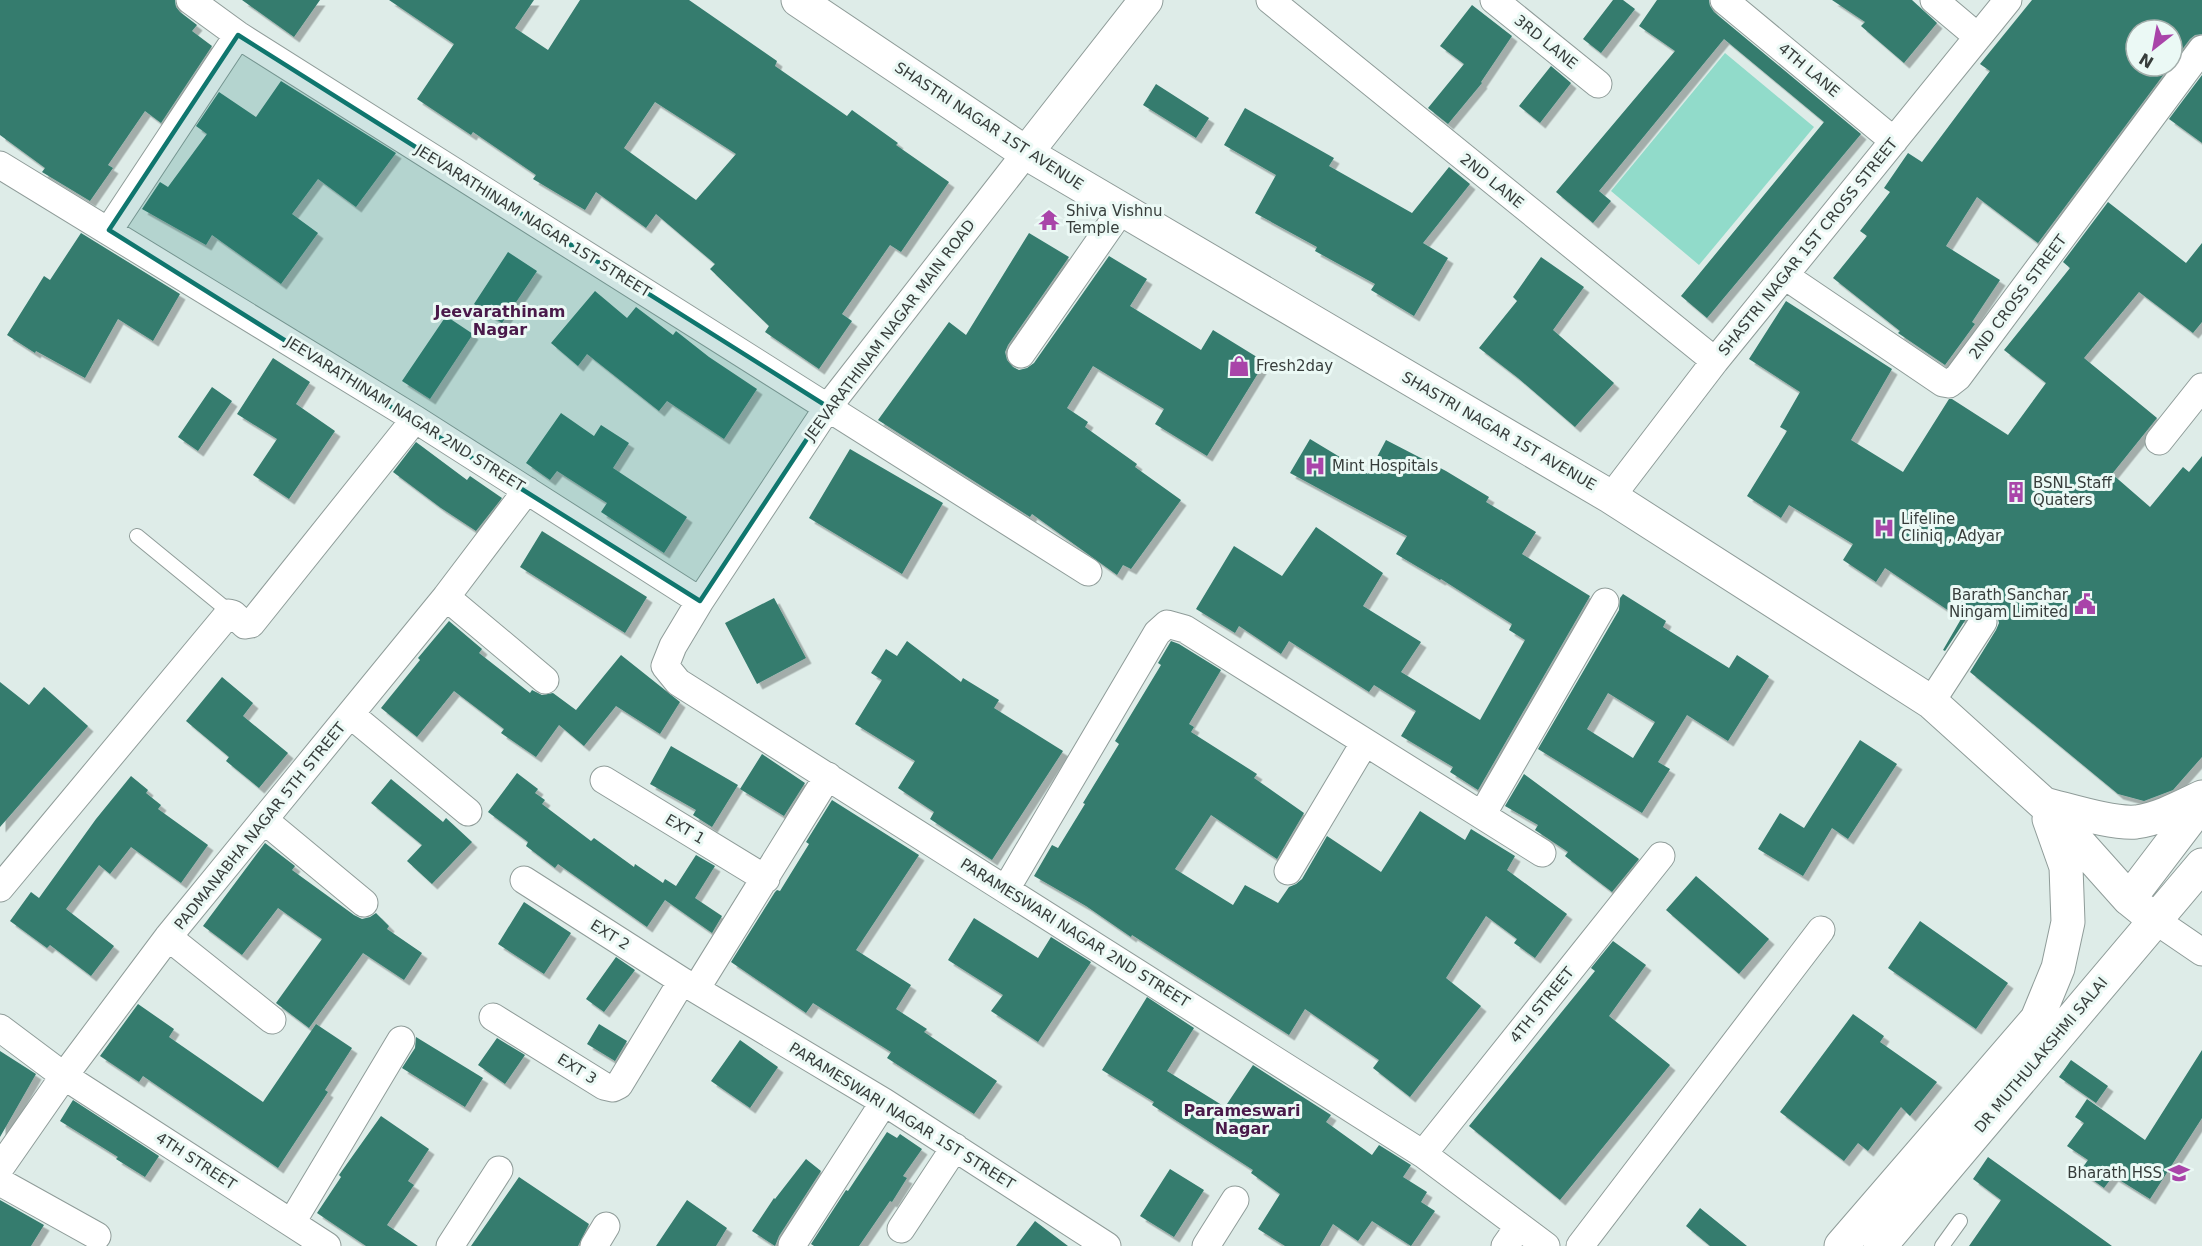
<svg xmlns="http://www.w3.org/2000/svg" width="2202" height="1246" viewBox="0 0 2202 1246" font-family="'DejaVu Sans',sans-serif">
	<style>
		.green { fill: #91dbca }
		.building { fill: #347c6e; fill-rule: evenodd; filter: url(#shadow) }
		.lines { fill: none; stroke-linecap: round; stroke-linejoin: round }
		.lane-casing { stroke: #8f9c99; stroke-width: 16 }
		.street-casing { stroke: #8f9c99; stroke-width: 29 }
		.secondary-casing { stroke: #8f9c99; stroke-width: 35 }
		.lane { stroke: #fff; stroke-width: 14 }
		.street { stroke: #fff; stroke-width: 27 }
		.secondary { stroke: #fff; stroke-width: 33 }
		.marked { fill: #0f766e; fill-opacity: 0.2; stroke: #0f766e; stroke-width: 4.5; stroke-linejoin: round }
		.labels { text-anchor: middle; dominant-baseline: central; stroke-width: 6; stroke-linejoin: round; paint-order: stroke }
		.street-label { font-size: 15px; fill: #373d3b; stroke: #ebf9f5 }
		.poi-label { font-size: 15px; fill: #373d3b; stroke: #ebf9f5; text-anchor: start }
		.neighbourhood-label { font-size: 16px; font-weight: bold; fill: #4a194a; stroke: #ebf9f5 }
	</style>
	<defs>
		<filter id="shadow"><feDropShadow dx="5.5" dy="5.5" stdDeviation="0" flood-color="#0004"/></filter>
	</defs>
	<rect width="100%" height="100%" fill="#deece8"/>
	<path class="green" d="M 1725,53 L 1814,127 L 1699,265 L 1611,191 Z"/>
	<path class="building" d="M 0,0 L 175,0 L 176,7 L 180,12 L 197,25 L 192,31 L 212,46 L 161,123 L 145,111 L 108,165 L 113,168 L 90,201 L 42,172 L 45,168 L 0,135 Z
		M 242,0 L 320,0 L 294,37 Z
		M 389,0 L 534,0 L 515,28 L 548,50 L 580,0 L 689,0 L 777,61 L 775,66 L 847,116 L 852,110 L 898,143 L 896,145 L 949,182 L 901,252 L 890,245 L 842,314 L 852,321 L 819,369 L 765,332 L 769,326 L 710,269 L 715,264 L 656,214 L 646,228 L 596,192 L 585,210 L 533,179 L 536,175 L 473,132 L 471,135 L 417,99 L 454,44 ZM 655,102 L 736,154 L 696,200 L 624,148 Z
		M 1613,0 L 1623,0 L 1635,9 L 1601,53 L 1583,39 Z
		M 1657,0 L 1709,0 L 1710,6 L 1714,12 L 1861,134 L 1707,318 L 1681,296 L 1824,122 L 1724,39 L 1599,191 L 1611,201 L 1593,223 L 1556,192 L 1675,51 L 1639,26 Z
		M 1832,0 L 1912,0 L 1937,23 L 1904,63 L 1861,26 L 1865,22 Z
		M 2032,0 L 2202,0 L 2202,34 L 2195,35 L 2190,39 L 2172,63 L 2172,30 L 2136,30 L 2136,66 L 2170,66 L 2038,243 L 1977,197 L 1946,246 L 2000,280 L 1972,322 L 1975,324 L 1945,365 L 1898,333 L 1900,331 L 1833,278 L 1867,236 L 1860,231 L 1890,192 L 1884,188 L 1908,153 L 1922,162 L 1990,71 L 1980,64 Z
		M 1472,5 L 1512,36 L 1481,82 L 1482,83 L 1448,124 L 1428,108 L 1464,64 L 1440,46 Z
		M 1551,66 L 1571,83 L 1540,123 L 1519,106 Z
		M 2202,75 L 2202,143 L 2169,119 Z
		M 281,81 L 396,153 L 356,207 L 318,179 L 292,214 L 318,233 L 281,284 L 212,235 L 206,245 L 142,209 L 160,182 L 168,187 L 207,134 L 196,126 L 219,92 L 256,117 Z
		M 1156,84 L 1209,118 L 1196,138 L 1143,105 Z
		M 1245,108 L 1334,158 L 1329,166 L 1412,213 L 1449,167 L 1470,184 L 1423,243 L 1448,258 L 1414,316 L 1371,290 L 1375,284 L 1315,251 L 1317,247 L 1255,213 L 1276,175 L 1224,145 Z
		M 2108,202 L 2186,263 L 2202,243 L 2202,322 L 2193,333 L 2139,292 L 2084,358 L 2157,418 L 2112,474 L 2150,507 L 2183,467 L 2189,472 L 2202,456 L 2202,757 L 2173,790 L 2144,801 L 2118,794 L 1970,672 L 1996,630 L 1999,623 L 1997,615 L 1992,609 L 1984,606 L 1975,608 L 1970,613 L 1945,651 L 1943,650 L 1961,619 L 1885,568 L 1876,582 L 1843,560 L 1853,544 L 1789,505 L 1781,518 L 1747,496 L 1787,431 L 1780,427 L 1800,392 L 1749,359 L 1786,301 L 1892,369 L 1851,440 L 1903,472 L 1949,399 L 1952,399 L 2008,435 L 2046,383 L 2004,350 L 2070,268 L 2063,262 Z
		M 81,233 L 180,294 L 153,341 L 118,319 L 85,378 L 36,351 L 35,353 L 7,335 L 44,276 L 50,280 Z
		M 1029,233 L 1069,257 L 1008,345 L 1005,352 L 1007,360 L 1013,367 L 1019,370 L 1027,368 L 1034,363 L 1109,256 L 1147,279 L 1130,306 L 1201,350 L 1213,330 L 1265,362 L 1207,456 L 1155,424 L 1164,409 L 1093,366 L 1067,408 L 1088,422 L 1085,427 L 1137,464 L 1135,467 L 1181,500 L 1131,569 L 1123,565 L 1117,575 L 1032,514 L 1030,517 L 878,420 L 949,322 L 966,335 Z
		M 508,252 L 537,271 L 502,323 L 474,304 Z
		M 1541,257 L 1584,287 L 1553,330 L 1614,383 L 1575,427 L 1518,378 L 1479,348 L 1517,301 L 1513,297 Z
		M 595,291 L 627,318 L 636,307 L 673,335 L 676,331 L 709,357 L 757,389 L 724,439 L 667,401 L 659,411 L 587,354 L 578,366 L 551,343 Z
		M 446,316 L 473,334 L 430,399 L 402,381 Z
		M 273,358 L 310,382 L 296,404 L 335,431 L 289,499 L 253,475 L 277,439 L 237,414 Z
		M 212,387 L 232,401 L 198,451 L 178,437 Z
		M 561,413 L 594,436 L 601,425 L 629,443 L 613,468 L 687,517 L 664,553 L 601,512 L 607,503 L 557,471 L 550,480 L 526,463 Z
		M 1310,439 L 1368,474 L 1386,440 L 1446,471 L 1489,497 L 1486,502 L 1536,532 L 1522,554 L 1590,596 L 1478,790 L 1450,772 L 1453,767 L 1401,736 L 1416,711 L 1374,685 L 1369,692 L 1289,641 L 1281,654 L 1239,626 L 1235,633 L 1196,609 L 1234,546 L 1282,576 L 1316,527 L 1383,573 L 1363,606 L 1421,642 L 1401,672 L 1480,720 L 1525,640 L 1509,630 L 1512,624 L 1441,579 L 1440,580 L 1396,554 L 1407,536 L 1290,473 Z
		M 416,442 L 467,480 L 470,476 L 502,498 L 476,531 L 441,508 L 393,472 Z
		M 850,449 L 943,503 L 902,574 L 809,518 Z
		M 542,531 L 647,597 L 625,633 L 520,567 Z
		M 1623,594 L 1666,621 L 1663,627 L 1729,668 L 1737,655 L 1769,676 L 1728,741 L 1687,715 L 1658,762 L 1670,769 L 1642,813 L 1538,749 L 1619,610 L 1620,598 ZM 1608,693 L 1655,722 L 1633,758 L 1587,729 Z
		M 774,598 L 806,658 L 757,684 L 725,623 Z
		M 449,621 L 482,649 L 479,653 L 530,693 L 532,690 L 542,695 L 553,693 L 576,710 L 621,655 L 680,702 L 660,734 L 616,706 L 584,746 L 559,725 L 536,757 L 501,733 L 504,729 L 454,691 L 417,737 L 381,708 L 420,660 L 418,658 Z
		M 907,641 L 961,682 L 963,678 L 999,700 L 994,708 L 1063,751 L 992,860 L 930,819 L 934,812 L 898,788 L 915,761 L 855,724 L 882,680 L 871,673 L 886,649 L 897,656 Z
		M 1171,641 L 1179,644 L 1221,670 L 1189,724 L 1194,727 L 1191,732 L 1257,774 L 1254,778 L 1304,813 L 1277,859 L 1211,815 L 1175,869 L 1233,905 L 1245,885 L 1278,903 L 1289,887 L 1296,884 L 1302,879 L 1327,836 L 1381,872 L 1420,811 L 1465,840 L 1471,829 L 1515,856 L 1507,870 L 1567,914 L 1535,958 L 1514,943 L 1517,939 L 1486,916 L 1446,978 L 1481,1006 L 1410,1097 L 1373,1068 L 1379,1060 L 1305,1009 L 1289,1035 L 1132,935 L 1131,937 L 1086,906 L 1034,876 L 1052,845 L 1058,848 L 1085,804 L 1083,803 L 1119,744 L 1115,741 L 1161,665 L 1158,663 Z
		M 222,677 L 253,703 L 243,716 L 288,753 L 259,788 L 226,761 L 229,757 L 186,721 Z
		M 0,682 L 29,705 L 44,687 L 88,726 L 0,827 Z
		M 1860,740 L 1897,764 L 1848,839 L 1832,828 L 1803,876 L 1758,849 L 1780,813 L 1804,828 Z
		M 671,746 L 738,785 L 712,827 L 693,815 L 696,810 L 650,784 Z
		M 762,754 L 805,783 L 784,816 L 740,789 Z
		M 517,773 L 538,789 L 535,793 L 545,800 L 542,804 L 591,841 L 594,838 L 634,867 L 635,864 L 663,883 L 665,879 L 676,886 L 696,855 L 715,866 L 695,898 L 722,916 L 712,933 L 665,900 L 647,927 L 558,864 L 555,868 L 526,846 L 528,842 L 488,812 Z
		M 1524,774 L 1639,859 L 1612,892 L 1565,856 L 1568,852 L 1535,830 L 1538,825 L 1505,806 Z
		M 131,776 L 148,790 L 146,793 L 161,805 L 158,809 L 208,845 L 181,883 L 131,847 L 110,874 L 99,865 L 66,909 L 114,946 L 91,976 L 50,945 L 47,948 L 10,921 L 31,892 L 39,898 L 96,819 Z
		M 391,779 L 443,822 L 446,818 L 472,842 L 432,884 L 407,861 L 422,845 L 371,803 Z
		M 832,800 L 919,855 L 856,950 L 911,985 L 896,1009 L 927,1029 L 924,1032 L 997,1081 L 974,1114 L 887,1058 L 891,1052 L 813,1003 L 806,1013 L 731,962 L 775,892 L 777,890 L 780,891 L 809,844 L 806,842 Z
		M 265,843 L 295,866 L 292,870 L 354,915 L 362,919 L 370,917 L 376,913 L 389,926 L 387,929 L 422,953 L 404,980 L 363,953 L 309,1028 L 276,1003 L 322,939 L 278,908 L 242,955 L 203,926 Z
		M 1696,876 L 1769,939 L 1739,974 L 1666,910 Z
		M 524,902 L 571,933 L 544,974 L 498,944 Z
		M 974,918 L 1038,958 L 1051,937 L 1091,962 L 1038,1042 L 991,1011 L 1003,995 L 948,960 Z
		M 1920,921 L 2008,983 L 1976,1029 L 1888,968 Z
		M 1613,941 L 1646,965 L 1609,1016 L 1670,1065 L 1560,1200 L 1469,1126 L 1595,971 L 1591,968 Z
		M 616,957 L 635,970 L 604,1012 L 586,999 Z
		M 1147,997 L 1194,1028 L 1167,1071 L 1225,1107 L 1253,1065 L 1331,1115 L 1326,1122 L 1372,1155 L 1379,1145 L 1411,1165 L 1403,1177 L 1427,1192 L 1421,1202 L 1435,1211 L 1411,1246 L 1372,1221 L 1358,1241 L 1333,1224 L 1320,1246 L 1285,1246 L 1258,1229 L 1280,1194 L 1251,1173 L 1253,1170 L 1152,1105 L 1154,1102 L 1102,1070 Z
		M 138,1004 L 174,1029 L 169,1037 L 263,1102 L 316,1024 L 352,1048 L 325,1090 L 328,1092 L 278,1168 L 143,1076 L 139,1082 L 100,1056 Z
		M 1853,1014 L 1884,1036 L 1880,1042 L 1937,1082 L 1910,1116 L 1901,1107 L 1868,1151 L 1858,1143 L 1844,1161 L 1780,1112 Z
		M 599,1024 L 627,1041 L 615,1061 L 587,1044 Z
		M 416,1037 L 483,1078 L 465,1107 L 402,1068 L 415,1048 Z
		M 497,1038 L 525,1055 L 505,1084 L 478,1065 Z
		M 740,1040 L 778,1067 L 750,1108 L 711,1081 Z
		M 2202,1050 L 2202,1118 L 2150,1199 L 2113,1176 L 2104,1188 L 2080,1171 L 2088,1160 L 2067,1146 L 2084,1123 L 2075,1117 L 2087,1099 L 2145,1140 Z
		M 0,1051 L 36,1074 L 0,1137 Z
		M 2071,1060 L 2108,1086 L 2096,1103 L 2059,1077 Z
		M 73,1100 L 159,1156 L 145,1177 L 116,1159 L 118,1157 L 60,1121 Z
		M 381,1116 L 429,1149 L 408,1181 L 414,1185 L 387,1225 L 418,1246 L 366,1246 L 317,1213 L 341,1177 L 339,1175 Z
		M 887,1132 L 897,1138 L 900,1134 L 922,1149 L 903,1176 L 907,1178 L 892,1202 L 890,1201 L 859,1246 L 814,1246 L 811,1244 L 846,1190 L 848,1191 Z
		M 1988,1157 L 2112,1246 L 1969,1246 L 2001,1200 L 1973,1179 Z
		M 806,1159 L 821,1171 L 779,1236 L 775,1246 L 752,1231 L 774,1198 L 775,1199 Z
		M 1170,1169 L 1204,1190 L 1174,1237 L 1140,1216 Z
		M 519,1177 L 589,1224 L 578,1246 L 471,1246 Z
		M 0,1200 L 44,1225 L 31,1246 L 0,1246 Z
		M 687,1200 L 727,1228 L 716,1246 L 656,1246 Z
		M 1700,1208 L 1747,1246 L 1710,1246 L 1686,1226 Z
		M 1035,1221 L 1068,1246 L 1016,1246 Z"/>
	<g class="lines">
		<defs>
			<path id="lane" d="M 137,536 L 231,613
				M 1942,1246 L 1960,1221"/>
			<path id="street" d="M 190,0 L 238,35 L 1088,572
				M 1270,0 L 1715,361
				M 1494,0 L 1598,84
				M 1724,0 L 1894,141
				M 1934,0 L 1978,37
				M 1026,153 L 828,407 L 700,601 L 673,646 L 665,666 L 678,682 L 1423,1154 L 1546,1246
				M 0,165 L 415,419 L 700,601
				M 109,230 L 238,35
				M 1785,276 L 1943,383 L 1949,384 L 1958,377 L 2202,49
				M 1021,354 L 1122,209
				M 2159,441 L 2202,387
				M 1611,497 L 1715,361 L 2008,0
				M 446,597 L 545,680
				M 1931,702 L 1983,622
				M 351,715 L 468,812
				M 604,780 L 766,879
				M 1482,815 L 1605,602
				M 264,820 L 364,903
				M 1288,871 L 1365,742
				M 524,880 L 682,981 L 884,1102 L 1107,1246
				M 0,888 L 229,613 L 233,614 L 245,625 L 251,624 L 415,419
				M 1006,889 L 1157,633 L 1167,624 L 1185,629 L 1542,853
				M 2155,920 L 2202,952
				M 168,937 L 272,1020
				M 696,989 L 828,776
				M 493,1017 L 604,1086 L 613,1088 L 619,1085 L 682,981
				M 0,1028 L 64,1076 L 327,1246
				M 1423,1154 L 1661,856
				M 0,1168 L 64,1076 L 168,937 L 446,597 L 527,490
				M 0,1182 L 97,1236
				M 292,1222 L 401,1040
				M 901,1229 L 955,1147
				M 792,1245 L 884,1102
				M 450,1246 L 499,1170
				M 594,1246 L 606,1226
				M 1206,1246 L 1235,1200
				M 1505,1246 L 1519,1226
				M 1580,1246 L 1821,930"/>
			<path id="secondary" d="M 798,0 L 1026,153 L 1611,497 L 1931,702 L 2044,804 L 2129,899 L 2155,920
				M 1026,153 L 1146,0
				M 2044,804 C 2069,810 2112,824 2136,822 C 2159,819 2181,807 2202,797
				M 2129,899 L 2202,803
				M 1841,1246 L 2037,1019 L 2058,968 L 2068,922 L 2066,867 L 2049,819
				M 1880,1246 L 2202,865"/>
		</defs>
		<use href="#lane" class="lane-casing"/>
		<use href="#street" class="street-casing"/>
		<use href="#secondary" class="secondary-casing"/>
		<use href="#lane" class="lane"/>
		<use href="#street" class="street"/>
		<use href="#secondary" class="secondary"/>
	</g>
	<path class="marked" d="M 238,35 L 828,407 L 700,601 L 109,230 Z"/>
	<defs>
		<symbol id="temple-bare" viewBox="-9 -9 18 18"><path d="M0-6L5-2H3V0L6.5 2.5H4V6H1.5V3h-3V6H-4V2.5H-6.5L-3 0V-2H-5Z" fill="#a944a9" stroke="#ebf9f5" stroke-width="2.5" paint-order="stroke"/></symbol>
		<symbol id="shop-bare" viewBox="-9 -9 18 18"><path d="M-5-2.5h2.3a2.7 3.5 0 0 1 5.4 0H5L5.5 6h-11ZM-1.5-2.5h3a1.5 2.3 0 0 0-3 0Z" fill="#a944a9" stroke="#ebf9f5" stroke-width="2.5" paint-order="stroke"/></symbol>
		<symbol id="hospital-bare" viewBox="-9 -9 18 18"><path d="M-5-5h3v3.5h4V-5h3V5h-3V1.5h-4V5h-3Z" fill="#a944a9" stroke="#ebf9f5" stroke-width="2.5" paint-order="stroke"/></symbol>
		<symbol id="building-bare" viewBox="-9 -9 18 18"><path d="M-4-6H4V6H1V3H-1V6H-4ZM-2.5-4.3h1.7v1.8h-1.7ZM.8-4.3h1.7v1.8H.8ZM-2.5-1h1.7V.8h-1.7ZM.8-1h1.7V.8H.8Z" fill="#a944a9" stroke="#ebf9f5" stroke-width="2.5" paint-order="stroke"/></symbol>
		<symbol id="civic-bare" viewBox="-9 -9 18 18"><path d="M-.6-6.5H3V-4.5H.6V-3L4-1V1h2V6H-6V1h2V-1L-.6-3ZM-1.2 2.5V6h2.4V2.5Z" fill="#a944a9" stroke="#ebf9f5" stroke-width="2.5" paint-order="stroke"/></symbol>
		<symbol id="school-bare" viewBox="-9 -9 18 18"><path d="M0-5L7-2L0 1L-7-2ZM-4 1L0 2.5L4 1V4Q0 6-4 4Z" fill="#a944a9" stroke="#ebf9f5" stroke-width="2.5" paint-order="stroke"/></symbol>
	</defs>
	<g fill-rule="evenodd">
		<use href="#temple-bare" x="1034" y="205" width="30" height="30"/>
		<use href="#shop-bare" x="1224" y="351" width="30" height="30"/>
		<use href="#hospital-bare" x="1300" y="451" width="30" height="30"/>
		<use href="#building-bare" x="2001" y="477" width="30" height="30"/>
		<use href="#hospital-bare" x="1869" y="513" width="30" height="30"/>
		<use href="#civic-bare" x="2070" y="589" width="30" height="30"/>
		<use href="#school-bare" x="2164" y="1158" width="30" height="30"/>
	</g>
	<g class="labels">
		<g class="street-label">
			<text transform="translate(1546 42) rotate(39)">3RD LANE</text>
			<text transform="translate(1809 70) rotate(40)">4TH LANE</text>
			<text transform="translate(989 126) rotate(33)">SHASTRI NAGAR 1ST AVENUE</text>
			<text transform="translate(1492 181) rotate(39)">2ND LANE</text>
			<text transform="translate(533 221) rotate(32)">JEEVARATHINAM NAGAR 1ST STREET</text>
			<text transform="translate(1808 247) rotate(-51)">SHASTRI NAGAR 1ST CROSS STREET</text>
			<text transform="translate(2018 297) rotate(-53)">2ND CROSS STREET</text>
			<text transform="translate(890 330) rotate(-53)">JEEVARATHINAM NAGAR MAIN ROAD</text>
			<text transform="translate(405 414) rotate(32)">JEEVARATHINAM NAGAR 2ND STREET</text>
			<text transform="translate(1499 431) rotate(30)">SHASTRI NAGAR 1ST AVENUE</text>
			<text transform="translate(260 826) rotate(-51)">PADMANABHA NAGAR 5TH STREET</text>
			<text transform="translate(685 829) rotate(31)">EXT 1</text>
			<text transform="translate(1075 933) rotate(32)">PARAMESWARI NAGAR 2ND STREET</text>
			<text transform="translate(610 935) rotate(32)">EXT 2</text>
			<text transform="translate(1542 1005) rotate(-51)">4TH STREET</text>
			<text transform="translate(2041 1055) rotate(-50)">DR MUTHULAKSHMI SALAI</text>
			<text transform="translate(577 1069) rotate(32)">EXT 3</text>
			<text transform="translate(902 1116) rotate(32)">PARAMESWARI NAGAR 1ST STREET</text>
			<text transform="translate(196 1161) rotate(33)">4TH STREET</text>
		</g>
		<g class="poi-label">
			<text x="1066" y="211">Shiva Vishnu<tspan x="1066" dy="17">Temple</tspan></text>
			<text x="1256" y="366">Fresh2day</text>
			<text x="1332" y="466">Mint Hospitals</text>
			<text x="2033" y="483">BSNL Staff<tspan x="2033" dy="17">Quaters</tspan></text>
			<text x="1901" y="519">Lifeline<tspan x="1901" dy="17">Cliniq , Adyar</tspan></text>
			<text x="2068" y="595" text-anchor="end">Barath Sanchar<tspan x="2068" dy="17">Ningam Limited</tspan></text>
			<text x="2162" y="1173" text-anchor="end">Bharath HSS</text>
		</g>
		<g class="neighbourhood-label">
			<text x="500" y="311">Jeevarathinam<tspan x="500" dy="18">Nagar</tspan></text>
			<text x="1242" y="1110">Parameswari<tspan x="1242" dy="18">Nagar</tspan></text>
		</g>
	</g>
	<g transform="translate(2154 48) rotate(211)"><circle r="28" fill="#ebf9f5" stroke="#a3aeab" stroke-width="1.5"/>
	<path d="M0-4.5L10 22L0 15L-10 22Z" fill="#a944a9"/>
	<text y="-9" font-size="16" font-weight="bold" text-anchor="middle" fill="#373d3b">N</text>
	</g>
</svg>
